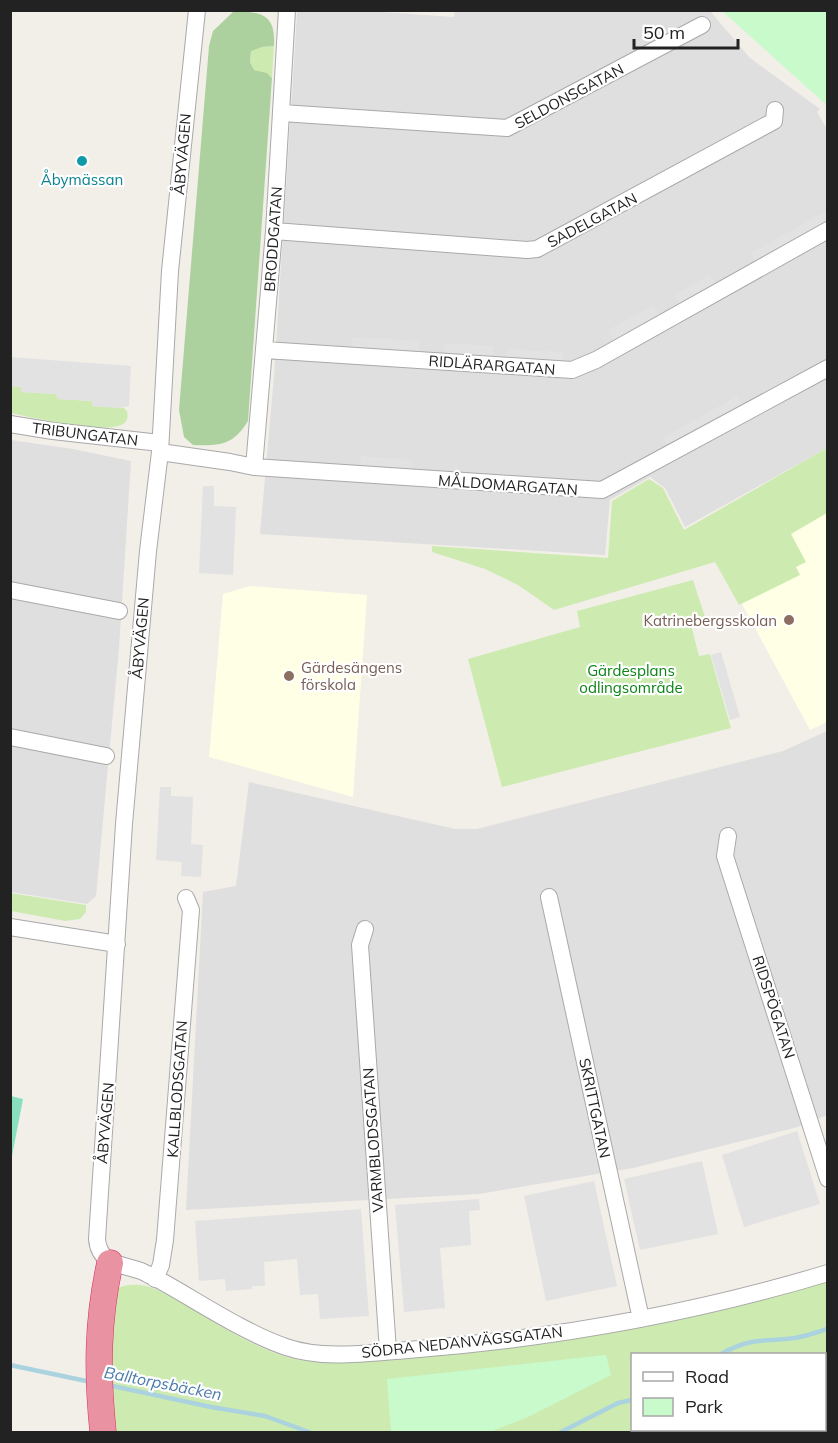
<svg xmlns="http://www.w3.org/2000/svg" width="838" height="1443" viewBox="0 0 838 1443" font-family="Mulish,sans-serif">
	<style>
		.residential { fill: #e0dfdf }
		.education { fill: #ffffe5 }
		.grass { fill: #cdebb0 }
		.forest { fill: #add19e }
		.park { fill: #c8facc }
		.pitch { fill: #88e0be }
		.parking { fill: #e2e2e2 }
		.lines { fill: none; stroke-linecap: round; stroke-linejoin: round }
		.stream { stroke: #aad3df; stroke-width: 4.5 }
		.minor-casing { stroke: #a9a9a9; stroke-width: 18 }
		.highway-casing { stroke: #dc2a67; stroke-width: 27 }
		.minor { stroke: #fff; stroke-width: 16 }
		.highway { stroke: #e892a2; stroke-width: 26 }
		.culture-dot { fill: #0f9aa8; stroke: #fff; stroke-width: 2 }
		.education-dot { fill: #8d6e63; stroke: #fff; stroke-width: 2 }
		.labels { text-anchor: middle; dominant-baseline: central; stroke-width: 4.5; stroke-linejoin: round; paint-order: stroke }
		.street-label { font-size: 15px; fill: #222; stroke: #fff }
		.culture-label { font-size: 15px; fill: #0d838f; stroke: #fff }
		.education-label { font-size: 15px; fill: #785e54; stroke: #fff; text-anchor: end }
		.park-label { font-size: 15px; fill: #0c8416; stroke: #fff }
		.water-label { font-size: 16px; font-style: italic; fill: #4a7aab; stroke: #fff }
	</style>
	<rect width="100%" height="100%" fill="#f2efe9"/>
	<path class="residential" d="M 455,10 L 710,11 L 750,58 L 820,109 L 817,112 L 828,131 L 827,448 L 685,527 L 665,488 L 650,477 L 610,500 L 605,555 L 260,534 L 274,376 L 297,13 L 300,11 L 367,11 L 454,17 Z
		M 11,440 L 73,449 L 131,461 L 119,648 L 96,896 L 87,904 L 11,892 Z
		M 827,731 L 827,1115 L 798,1127 L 633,1168 L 479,1194 L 186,1210 L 203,892 L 236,886 L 249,782 L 455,829 L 477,829 L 783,751 Z"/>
	<path class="education" d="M 827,511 L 827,722 L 810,730 L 741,602 L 773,540 Z
		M 250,586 L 367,595 L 353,797 L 209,757 L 223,594 Z"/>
	<path class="grass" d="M 274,46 L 272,78 L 267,73 L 254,70 L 250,62 L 251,50 L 262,47 Z
		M 10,386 L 22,387 L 22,392 L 56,394 L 58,399 L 92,401 L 92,406 L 124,408 L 127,411 C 128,415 128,421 123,424 C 103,435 34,418 11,413 Z
		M 827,448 L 827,513 L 791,534 L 806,562 L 796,567 L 800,575 L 739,605 L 715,562 L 554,610 L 518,585 L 485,569 L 432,552 L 432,546 L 608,558 L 612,501 L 649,479 L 663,488 L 684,530 Z
		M 693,580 L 705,617 L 690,621 L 699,656 L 710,654 L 731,728 L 502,787 L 468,659 L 580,627 L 577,611 Z
		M 10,893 L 86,905 L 86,912 L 80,919 L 65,921 L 11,911 Z
		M 827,1282 L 827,1385 L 825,1386 L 824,1354 L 632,1354 L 632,1430 L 706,1430 L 697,1432 L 110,1432 L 106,1400 L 116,1289 C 126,1284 135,1284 146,1286 C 161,1290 174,1299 187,1306 C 222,1326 265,1356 306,1361 C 344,1365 384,1360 423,1357 C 559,1347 696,1320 827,1282 Z"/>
	<path class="forest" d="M 233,12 C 262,11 276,15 274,46 L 262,47 L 251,51 L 250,62 L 254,70 L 267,73 L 272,78 L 248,421 C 233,445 221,446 193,445 L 184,437 L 179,410 L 209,46 L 213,31 Z"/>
	<path class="park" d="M 722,11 L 827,11 L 827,105 L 822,101 Z
		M 606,1355 L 611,1375 L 528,1417 L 490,1432 L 391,1432 L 387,1379 Z"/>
	<path class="pitch" d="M 11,1096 L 23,1099 L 11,1161 L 10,1096 Z"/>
	<path class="parking" d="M 827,210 L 827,223 L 757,262 L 751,253 Z
		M 710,275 L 715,284 L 679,304 L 674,295 Z
		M 654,305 L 659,315 L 613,340 L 608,330 Z
		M 352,337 L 420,341 L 419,354 L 351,349 Z
		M 444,343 L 493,346 L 492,358 L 443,355 Z
		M 507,349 L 563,352 L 562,362 L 506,359 Z
		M 10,357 L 131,366 L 129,406 L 119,408 L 92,406 L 92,401 L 58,399 L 56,394 L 21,392 L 21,387 L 11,386 Z
		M 737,396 L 743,406 L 669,448 L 663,438 Z
		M 361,456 L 412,460 L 411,471 L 360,468 Z
		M 203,486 L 214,486 L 214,506 L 236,507 L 233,575 L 199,573 Z
		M 721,652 L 740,717 L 730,720 L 711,655 Z
		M 160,787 L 171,787 L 171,796 L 193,797 L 191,844 L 203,845 L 201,877 L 181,876 L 182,862 L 156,860 Z
		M 797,1131 L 820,1204 L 744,1227 L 722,1155 Z
		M 702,1161 L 718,1234 L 640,1250 L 624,1179 Z
		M 594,1181 L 617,1286 L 546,1301 L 524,1196 Z
		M 479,1199 L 480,1210 L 469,1211 L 471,1245 L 440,1248 L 445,1308 L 404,1312 L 395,1205 Z
		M 361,1209 L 369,1316 L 320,1319 L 318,1294 L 300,1295 L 297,1259 L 264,1262 L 265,1286 L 252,1286 L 252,1289 L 226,1291 L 225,1279 L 199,1281 L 195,1221 Z"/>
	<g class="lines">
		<path class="stream" d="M 721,1354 C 751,1337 763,1342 795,1338 C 806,1336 817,1332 828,1329
			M 10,1365 L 91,1382
			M 108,1385 L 211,1407 L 265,1416 L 309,1432
			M 561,1432 L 618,1403 L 632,1400"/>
		<defs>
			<path id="minor" d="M 197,10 L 170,271 L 160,452 L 148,551 L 124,824 L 97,1239 C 99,1265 122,1264 141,1271 C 148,1274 154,1278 161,1281 C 199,1302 245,1333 286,1347 C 324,1360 368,1353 408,1350 C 549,1339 692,1314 828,1273
				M 282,113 L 507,128 L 702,25
				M 274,231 L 527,250 L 537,249 L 774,121 L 775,110
				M 265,350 L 572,370 L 596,360 L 828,230
				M 10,424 L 53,431 L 160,443
				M 160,452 L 230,462 L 254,467 L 602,490 L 828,368
				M 254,467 L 274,231 L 287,10
				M 10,590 L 119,611
				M 10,737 L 106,756
				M 728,836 L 725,856 L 828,1179
				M 549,897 L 641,1319
				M 10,927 L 117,944
				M 365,929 L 360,945 L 388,1351
				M 155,1279 L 161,1265 L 165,1240 L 191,910 L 186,898"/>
			<path id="highway" d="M 824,1404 L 828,1403
				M 103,1432 C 97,1373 97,1322 110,1263
				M 749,1432 L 757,1430"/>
		</defs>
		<use href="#minor" class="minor-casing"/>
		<use href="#highway" class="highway-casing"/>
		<use href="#minor" class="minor"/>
		<use href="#highway" class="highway"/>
	</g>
	<circle class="culture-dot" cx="82" cy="161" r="6"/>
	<g class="education-dot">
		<circle cx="789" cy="620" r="6"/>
		<circle cx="289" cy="676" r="6"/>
	</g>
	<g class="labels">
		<g class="street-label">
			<text transform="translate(569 96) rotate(-28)">SELDONSGATAN</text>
			<text transform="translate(182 154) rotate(-85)">ÅBYVÄGEN</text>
			<text transform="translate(592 220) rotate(-28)">SADELGATAN</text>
			<text transform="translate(273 239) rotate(-86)">BRODDGATAN</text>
			<text transform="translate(492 365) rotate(4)">RIDLÄRARGATAN</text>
			<text transform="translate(85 434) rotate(7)">TRIBUNGATAN</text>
			<text transform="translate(508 485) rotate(4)">MÅLDOMARGATAN</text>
			<text transform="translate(140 638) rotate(-85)">ÅBYVÄGEN</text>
			<text transform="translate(774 1007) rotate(72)">RIDSPÖGATAN</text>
			<text transform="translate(177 1089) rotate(-86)">KALLBLODSGATAN</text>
			<text transform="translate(595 1108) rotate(78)">SKRITTGATAN</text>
			<text transform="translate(105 1123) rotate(-85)">ÅBYVÄGEN</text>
			<text transform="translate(373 1140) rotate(-94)">VARMBLODSGATAN</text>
			<text transform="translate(462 1342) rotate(-6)">SÖDRA NEDANVÄGSGATAN</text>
		</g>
		<g class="culture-label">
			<text x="82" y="179">Åbymässan</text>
		</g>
		<g class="education-label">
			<text x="777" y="620">Katrinebergsskolan</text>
			<text x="301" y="667" text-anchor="start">Gärdesängens<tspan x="301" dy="17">förskola</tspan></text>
		</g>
		<g class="park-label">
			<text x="631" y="670">Gärdesplans<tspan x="631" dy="17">odlingsområde</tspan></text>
		</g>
		<g class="water-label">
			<text transform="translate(163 1383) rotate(11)">Balltorpsbäcken</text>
		</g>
	</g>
	<rect width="838" height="1443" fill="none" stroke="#222222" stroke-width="24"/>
	<rect x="631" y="1353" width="195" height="78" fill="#ffffff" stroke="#a7a7a7" stroke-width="1.5"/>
	<rect x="643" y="1372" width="30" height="9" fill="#ffffff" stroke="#a7a7a7" stroke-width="1.5"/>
	<text x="685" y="1383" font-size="18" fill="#222222">Road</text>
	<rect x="643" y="1398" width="30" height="18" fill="#c8facc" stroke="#a7a7a7" stroke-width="1.5"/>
	<text x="685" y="1413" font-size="18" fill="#222222">Park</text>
	<path d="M634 39v9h104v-9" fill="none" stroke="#222222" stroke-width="3"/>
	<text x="643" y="39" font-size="18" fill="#222222" stroke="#ffffff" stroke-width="4.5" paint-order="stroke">50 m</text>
</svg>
